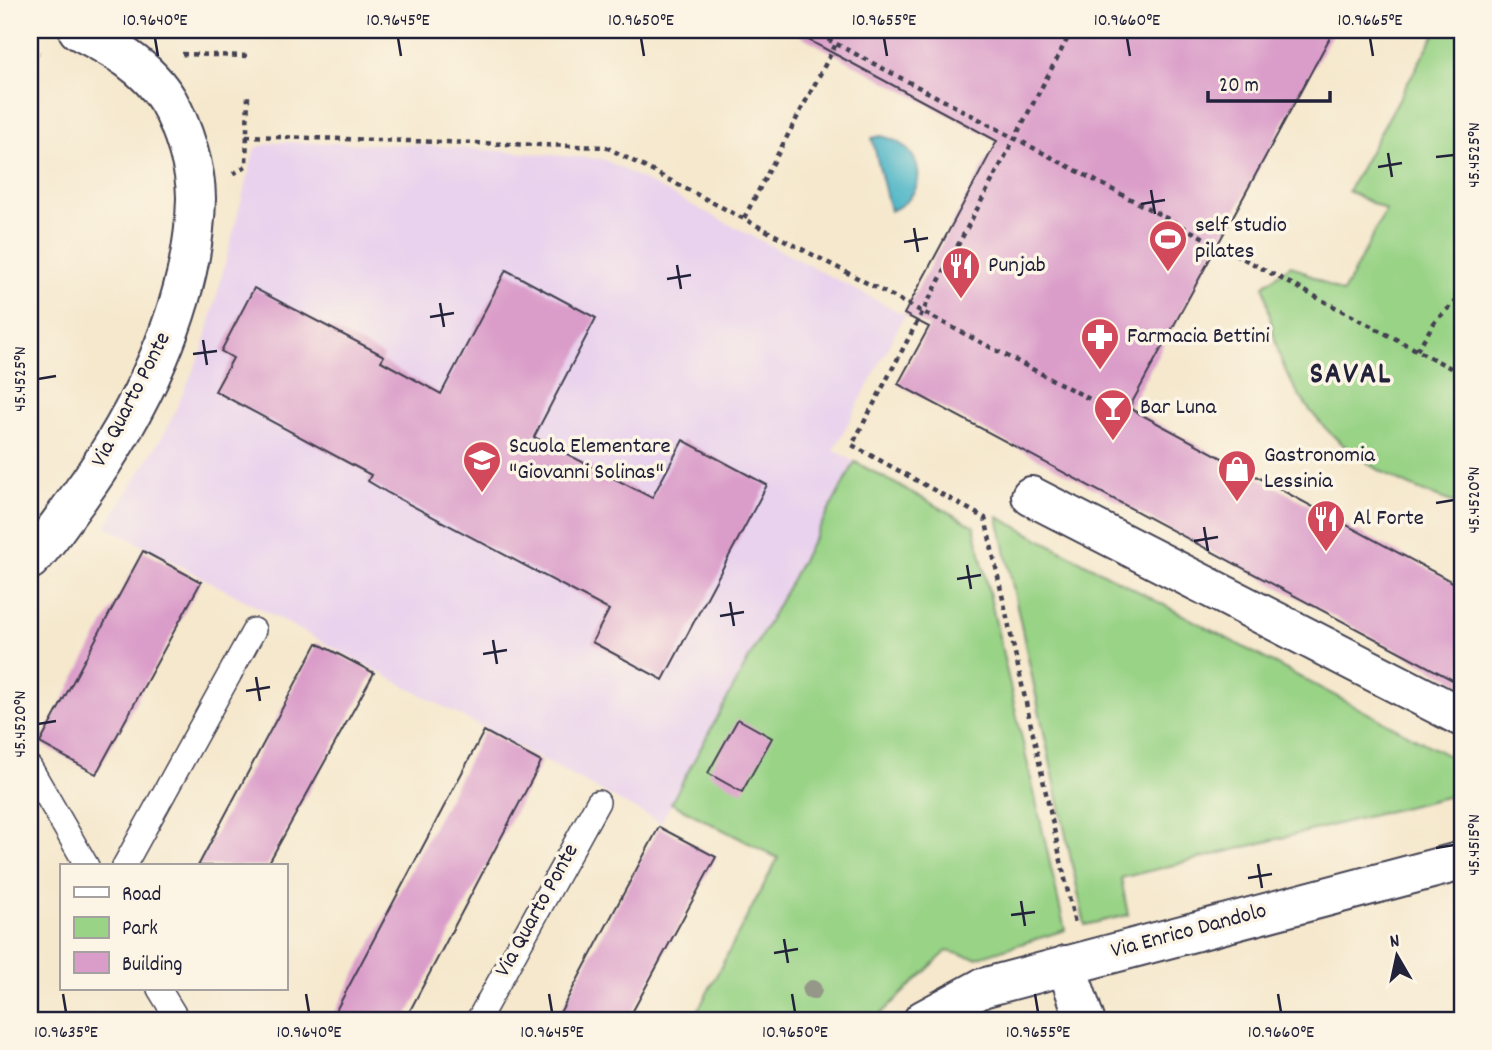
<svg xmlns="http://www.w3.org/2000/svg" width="1492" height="1050" viewBox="0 0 1492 1050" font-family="Dekko,sans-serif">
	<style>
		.built { fill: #e9d2ed }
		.green { fill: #99d386; stroke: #5e7a60; stroke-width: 2 }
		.water { fill: #49b4c6; stroke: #366b80; stroke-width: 2 }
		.building { fill: #da9cc9 }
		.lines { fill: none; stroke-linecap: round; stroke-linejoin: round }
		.lane-casing { stroke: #424051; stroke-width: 26 }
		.street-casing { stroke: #424051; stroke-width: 42 }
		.path { stroke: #424051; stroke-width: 4.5; stroke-dasharray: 5 5; stroke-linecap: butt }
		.lane { stroke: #fff; stroke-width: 23 }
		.street { stroke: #fff; stroke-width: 38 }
		.tree { fill: #959889 }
		.ticks { fill: none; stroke: #22223b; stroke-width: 2.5 }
		.labels { text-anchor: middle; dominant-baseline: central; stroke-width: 7; stroke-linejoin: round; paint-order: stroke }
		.poi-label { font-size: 23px; fill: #22223b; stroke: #fcf5e5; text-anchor: start }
		.street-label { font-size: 23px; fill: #22223b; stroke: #fcf5e5 }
		.district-label { font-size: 30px; font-weight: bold; letter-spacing: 2px; fill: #22223b; stroke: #fcf5e5 }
		.neatline { fill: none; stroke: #22223b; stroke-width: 2.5 }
		.ticks-label { font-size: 18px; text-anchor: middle; fill: #22223b }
	</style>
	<rect width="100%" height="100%" fill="#fcf5e5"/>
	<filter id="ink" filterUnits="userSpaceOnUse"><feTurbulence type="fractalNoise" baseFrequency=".0143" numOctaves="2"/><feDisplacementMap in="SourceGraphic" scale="14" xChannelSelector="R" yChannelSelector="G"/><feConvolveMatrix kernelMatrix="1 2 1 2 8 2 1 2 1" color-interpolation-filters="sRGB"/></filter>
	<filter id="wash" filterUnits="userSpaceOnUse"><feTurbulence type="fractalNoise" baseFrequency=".00686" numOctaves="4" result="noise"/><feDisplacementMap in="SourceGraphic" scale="28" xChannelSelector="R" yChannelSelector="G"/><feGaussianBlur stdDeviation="1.57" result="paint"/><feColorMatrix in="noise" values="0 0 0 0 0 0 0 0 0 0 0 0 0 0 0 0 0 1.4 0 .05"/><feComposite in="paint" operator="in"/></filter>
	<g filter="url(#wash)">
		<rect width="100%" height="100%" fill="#f5e8cd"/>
		<path class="built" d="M 275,142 L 424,145 L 603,159 L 905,315 L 834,450 L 855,462 L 661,823 L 106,526 L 167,429 L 203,349 L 255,148 Z"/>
		<path class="green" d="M 1437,30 L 1456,30 L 1462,35 L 1462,505 C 1388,483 1323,445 1287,374 C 1274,347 1270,315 1264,285 L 1291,265 L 1343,293 L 1386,210 L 1348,191 Z
			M 855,462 L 974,526 L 1065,930 L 976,958 L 947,951 L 874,1020 L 693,1020 L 778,858 L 671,803 Z
			M 998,517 L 1462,763 L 1462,793 L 1121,878 L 1128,915 L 1085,925 Z"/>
		<path class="water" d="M 881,136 C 925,145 933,194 890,211 L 872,138 Z"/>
		<g id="blocks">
			<path class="building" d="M 790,30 L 1334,30 L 1129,408 L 1462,587 L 1462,685 L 898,384 L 929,327 L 904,314 L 997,141 Z
				M 506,270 L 596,318 L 534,437 L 652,498 L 683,440 L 767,485 L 663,680 L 592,642 L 609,610 L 388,493 L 368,481 L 371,475 L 215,391 L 233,358 L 221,351 L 254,288 L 384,356 L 381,361 L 441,394 Z
				M 143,551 L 201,582 L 96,774 L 40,743 Z
				M 317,643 L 374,673 L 267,866 L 198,866 Z
				M 738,719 L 772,738 L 742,792 L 708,773 Z
				M 484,731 L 541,762 L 405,1020 L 331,1020 Z
				M 659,827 L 716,857 L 628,1020 L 556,1020 Z"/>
		</g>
	</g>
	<g filter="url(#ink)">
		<use href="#blocks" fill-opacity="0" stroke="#424051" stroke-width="2"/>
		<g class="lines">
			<defs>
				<path id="lane" d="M 30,767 L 87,866
					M 124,866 L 254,630
					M 159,989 L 178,1020
					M 478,1020 L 598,802"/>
				<path id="street" d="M 1031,496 L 1462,717
					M 30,560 C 48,542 61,521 76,501 C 138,416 194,306 196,198 C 196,168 183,127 168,101 C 147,66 113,48 78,30
					M 1066,965 L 1085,1020
					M 923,1020 L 982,988 L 1462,861"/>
			</defs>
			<use href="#lane" class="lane-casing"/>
			<use href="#street" class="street-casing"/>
			<path class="path" d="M 810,30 L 1462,374
				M 1072,30 L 852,445 L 985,518 L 1075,924
				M 30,51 L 40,53
				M 182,54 L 247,56
				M 246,136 L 606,147 L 1107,408
				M 233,174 L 246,166 L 248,95
				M 744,218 L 836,44
				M 1417,350 L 1436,320 L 1462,296"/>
			<use href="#lane" class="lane"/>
			<use href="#street" class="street"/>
		</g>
		<circle class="tree" cx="812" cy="990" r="10"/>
	</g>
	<path class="ticks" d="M 155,38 L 158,56M 398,38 L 401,56M 641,38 L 644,56M 884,38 L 887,56M 1127,38 L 1130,56M 1370,38 L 1373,56M 1388,153 L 1392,177M 1436,157 L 1454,155M 1378,167 L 1402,163M 1151,190 L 1155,214M 1141,204 L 1165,200M 914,228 L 918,252M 904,242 L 928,238M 677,265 L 681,289M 667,279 L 691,275M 440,303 L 444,327M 430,317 L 454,313M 203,340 L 207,365M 193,354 L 217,351M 38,379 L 56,376M 1436,503 L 1454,500M 1204,527 L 1208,551M 1194,541 L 1218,537M 967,565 L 971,589M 957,579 L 981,575M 730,602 L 734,626M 720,616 L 744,612M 493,640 L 497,664M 483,654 L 507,650M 256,677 L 260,701M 246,691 L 270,687M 38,724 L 56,721M 1436,848 L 1454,845M 1258,864 L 1262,888M 1248,878 L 1272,874M 1021,901 L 1025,926M 1011,915 L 1035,912M 784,939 L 788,963M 774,953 L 798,949M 63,994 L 66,1012M 306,994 L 309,1012M 549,994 L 552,1012M 792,994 L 795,1012M 1035,994 L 1038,1012M 1278,994 L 1281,1012"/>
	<defs>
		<symbol id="stadium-pin" viewBox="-11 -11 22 30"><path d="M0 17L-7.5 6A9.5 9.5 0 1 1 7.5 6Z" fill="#d1495b" stroke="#fcf5e5"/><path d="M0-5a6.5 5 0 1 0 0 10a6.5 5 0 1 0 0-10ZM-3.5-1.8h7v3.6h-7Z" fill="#fff"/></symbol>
		<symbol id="restaurant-pin" viewBox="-11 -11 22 30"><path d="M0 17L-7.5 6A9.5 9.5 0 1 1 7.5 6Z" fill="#d1495b" stroke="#fcf5e5"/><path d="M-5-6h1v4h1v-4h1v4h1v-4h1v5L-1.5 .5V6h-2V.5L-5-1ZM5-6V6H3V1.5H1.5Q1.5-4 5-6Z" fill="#fff"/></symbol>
		<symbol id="pharmacy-pin" viewBox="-11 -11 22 30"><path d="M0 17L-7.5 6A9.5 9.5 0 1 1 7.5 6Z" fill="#d1495b" stroke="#fcf5e5"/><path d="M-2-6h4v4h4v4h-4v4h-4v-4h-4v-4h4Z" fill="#fff"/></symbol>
		<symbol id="bar-pin" viewBox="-11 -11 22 30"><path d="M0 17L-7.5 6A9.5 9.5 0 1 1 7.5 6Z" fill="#d1495b" stroke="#fcf5e5"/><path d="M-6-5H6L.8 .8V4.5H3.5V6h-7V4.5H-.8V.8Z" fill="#fff"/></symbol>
		<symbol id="school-pin" viewBox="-11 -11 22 30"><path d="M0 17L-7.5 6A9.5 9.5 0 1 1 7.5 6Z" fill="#d1495b" stroke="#fcf5e5"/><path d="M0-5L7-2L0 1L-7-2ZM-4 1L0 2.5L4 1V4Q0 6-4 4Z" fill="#fff"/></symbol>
		<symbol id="shop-pin" viewBox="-11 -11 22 30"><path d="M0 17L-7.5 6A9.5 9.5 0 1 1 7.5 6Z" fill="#d1495b" stroke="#fcf5e5"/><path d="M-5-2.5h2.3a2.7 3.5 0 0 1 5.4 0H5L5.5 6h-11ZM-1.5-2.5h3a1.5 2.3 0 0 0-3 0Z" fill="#fff"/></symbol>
	</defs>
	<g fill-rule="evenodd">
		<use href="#stadium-pin" x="1146" y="217" width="44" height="60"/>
		<use href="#restaurant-pin" x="939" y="244" width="44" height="60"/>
		<use href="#pharmacy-pin" x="1078" y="315" width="44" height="60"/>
		<use href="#bar-pin" x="1091" y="386" width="44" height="60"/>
		<use href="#school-pin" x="460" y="438" width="44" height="60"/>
		<use href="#shop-pin" x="1215" y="447" width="44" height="60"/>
		<use href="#restaurant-pin" x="1304" y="497" width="44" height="60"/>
	</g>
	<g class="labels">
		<g class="poi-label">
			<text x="1195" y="226">self studio<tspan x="1195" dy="26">pilates</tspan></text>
			<text x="988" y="266">Punjab</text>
			<text x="1127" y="337">Farmacia Bettini</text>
			<text x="1140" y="408">Bar Luna</text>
			<text x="509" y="447">Scuola Elementare<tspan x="509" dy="26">"Giovanni Solinas"</tspan></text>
			<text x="1264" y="456">Gastronomia<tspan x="1264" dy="26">Lessinia</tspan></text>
			<text x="1353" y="519">Al Forte</text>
		</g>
		<g class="street-label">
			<text transform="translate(132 400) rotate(-63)">Via Quarto Ponte</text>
			<text transform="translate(538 911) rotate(-61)">Via Quarto Ponte</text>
			<text transform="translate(1189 932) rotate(-15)">Via Enrico Dandolo</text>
		</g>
		<g class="district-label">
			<text x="1351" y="376">SAVAL</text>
		</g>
	</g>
	<rect width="1492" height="1050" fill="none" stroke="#fcf5e5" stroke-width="77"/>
	<rect x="60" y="864" width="228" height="126" fill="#fcf5e5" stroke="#a5a1a1" stroke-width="2"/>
	<rect x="74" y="887" width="35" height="10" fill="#ffffff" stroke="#a5a1a1" stroke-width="2"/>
	<text x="122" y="900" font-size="21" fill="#22223b">Road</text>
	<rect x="74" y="917" width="35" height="21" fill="#99d386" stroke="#a5a1a1" stroke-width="2"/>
	<text x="122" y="934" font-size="21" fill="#22223b">Park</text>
	<rect x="74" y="952" width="35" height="21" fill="#da9cc9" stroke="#a5a1a1" stroke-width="2"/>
	<text x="122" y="970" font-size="21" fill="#22223b">Building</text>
	<g transform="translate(1397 956) rotate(351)" stroke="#fcf5e5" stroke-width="5" paint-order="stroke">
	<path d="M0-5L12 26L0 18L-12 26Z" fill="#22223b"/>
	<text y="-10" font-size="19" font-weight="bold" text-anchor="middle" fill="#22223b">N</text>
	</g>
	<path d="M1208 91v10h122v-10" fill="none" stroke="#22223b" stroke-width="3.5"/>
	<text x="1219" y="91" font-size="21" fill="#22223b" stroke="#fcf5e5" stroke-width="5" paint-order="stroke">20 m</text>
	<rect x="38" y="38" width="1416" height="974" class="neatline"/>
	<g class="ticks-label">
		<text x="155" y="25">10.9640°E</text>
		<text x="398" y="25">10.9645°E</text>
		<text x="641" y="25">10.9650°E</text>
		<text x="884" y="25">10.9655°E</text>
		<text x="1127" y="25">10.9660°E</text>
		<text x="1370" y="25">10.9665°E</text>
		<text transform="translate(1473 155) rotate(-90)" y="6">45.4525°N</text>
		<text transform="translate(19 379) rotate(-90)" y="6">45.4525°N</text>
		<text transform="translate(1473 500) rotate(-90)" y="6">45.4520°N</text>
		<text transform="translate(19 724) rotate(-90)" y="6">45.4520°N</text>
		<text transform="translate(1473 845) rotate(-90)" y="6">45.4515°N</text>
		<text x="66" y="1037">10.9635°E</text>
		<text x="309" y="1037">10.9640°E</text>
		<text x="552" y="1037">10.9645°E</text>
		<text x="795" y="1037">10.9650°E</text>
		<text x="1038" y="1037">10.9655°E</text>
		<text x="1281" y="1037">10.9660°E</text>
	</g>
</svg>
